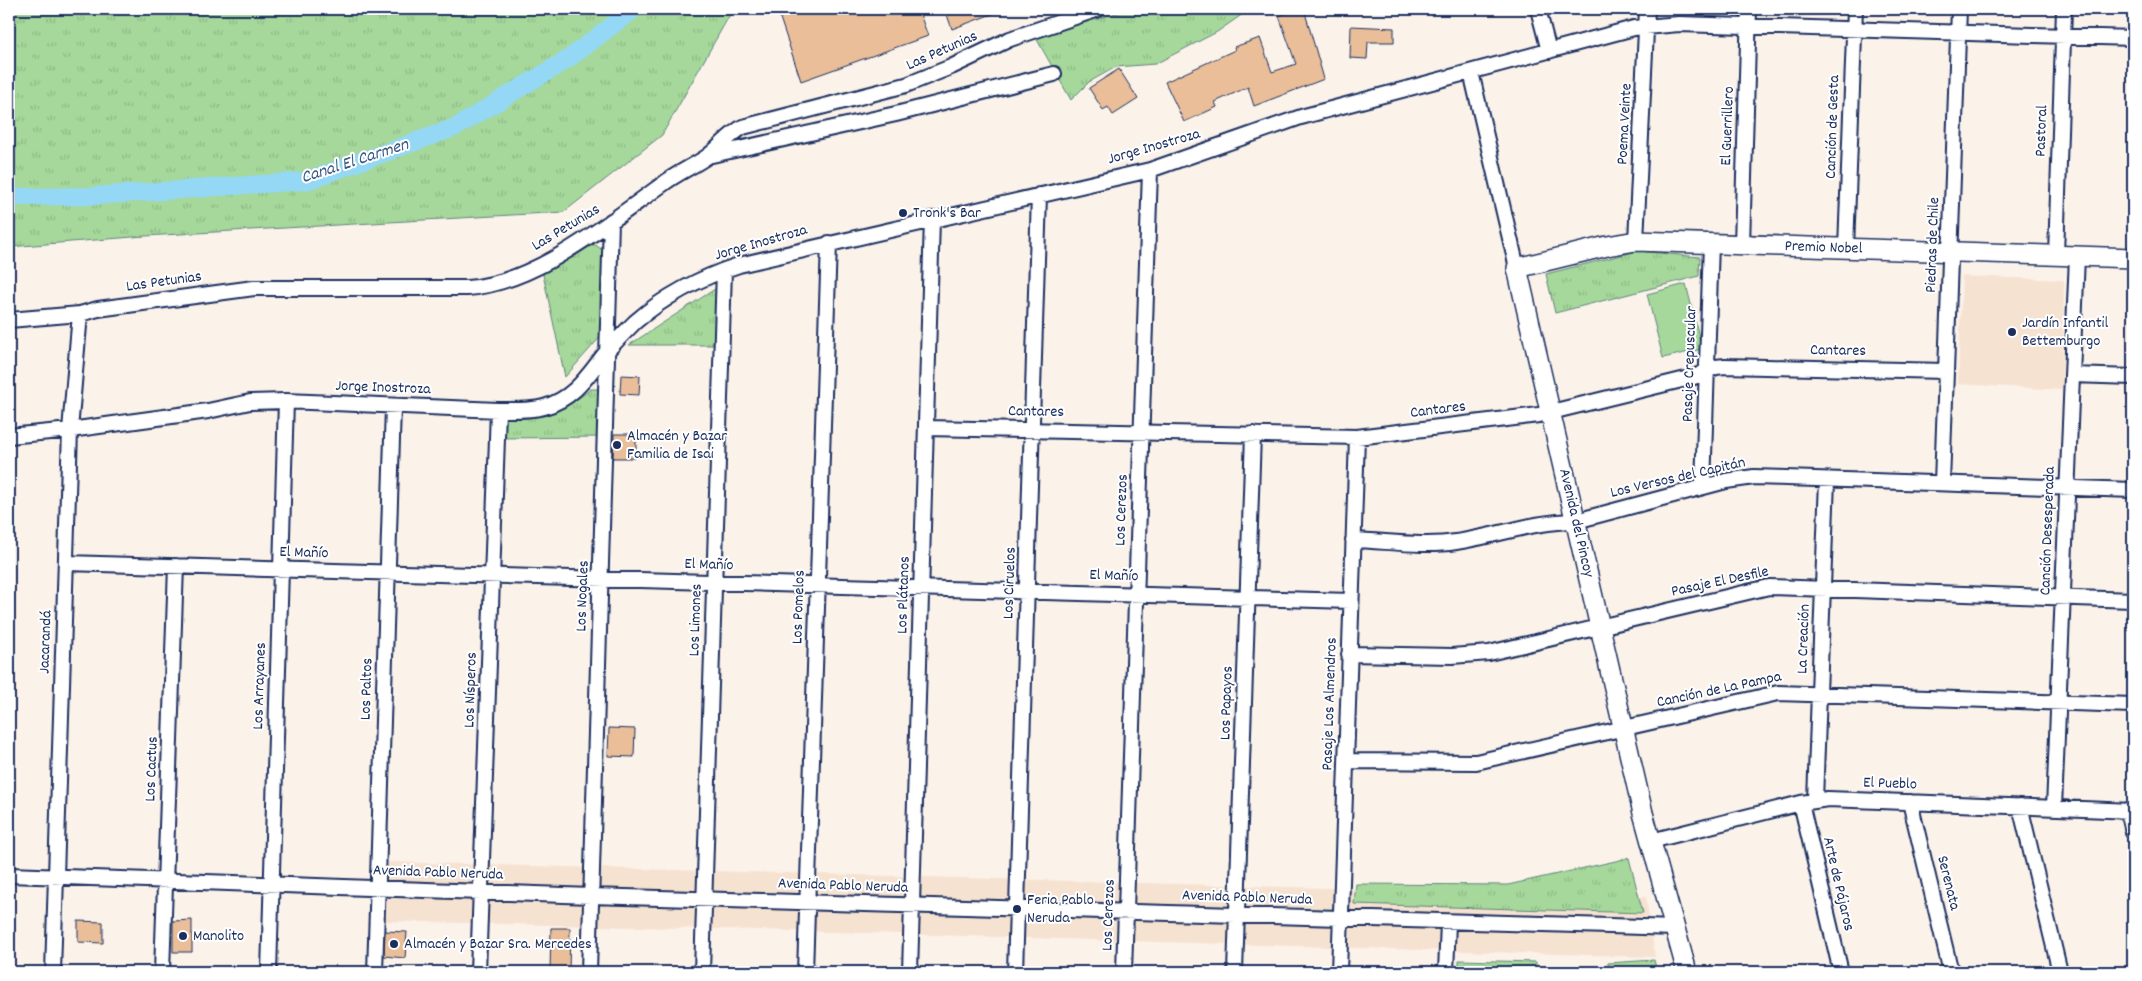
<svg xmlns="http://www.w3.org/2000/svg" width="2142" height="981" viewBox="0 0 2142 981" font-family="Dekko,sans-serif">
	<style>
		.built { fill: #f6e2d1 }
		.grass { fill: url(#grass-tufts); stroke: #60847c }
		.garden { fill: #a5d89a; stroke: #60847c }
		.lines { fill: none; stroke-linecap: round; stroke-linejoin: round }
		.canal { stroke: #94d8f5; stroke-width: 18 }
		.building { fill: #e9be98; stroke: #1b2f5e }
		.street-casing { stroke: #1b2f5e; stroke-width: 18 }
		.secondary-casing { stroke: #1b2f5e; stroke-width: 22 }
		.street { stroke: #fff; stroke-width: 14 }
		.secondary { stroke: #fff; stroke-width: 19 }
		.poi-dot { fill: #1b2f5e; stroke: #fff; stroke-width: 2 }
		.labels { text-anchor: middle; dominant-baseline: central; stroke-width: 4; stroke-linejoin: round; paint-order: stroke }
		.street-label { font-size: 16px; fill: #1b2f5e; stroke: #fff }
		.poi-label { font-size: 16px; fill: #1b2f5e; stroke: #fff; text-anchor: start }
		.water-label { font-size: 18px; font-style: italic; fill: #395984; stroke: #fff }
	</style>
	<defs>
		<pattern id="grass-tufts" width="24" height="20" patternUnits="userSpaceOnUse" patternTransform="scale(1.25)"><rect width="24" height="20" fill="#a5d89a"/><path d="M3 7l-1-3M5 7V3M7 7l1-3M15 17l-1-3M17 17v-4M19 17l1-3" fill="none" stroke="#8dba87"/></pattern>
	</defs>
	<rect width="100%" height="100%" fill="#fbf2ea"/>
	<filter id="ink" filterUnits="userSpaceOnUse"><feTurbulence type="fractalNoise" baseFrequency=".02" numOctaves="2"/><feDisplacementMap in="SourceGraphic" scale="10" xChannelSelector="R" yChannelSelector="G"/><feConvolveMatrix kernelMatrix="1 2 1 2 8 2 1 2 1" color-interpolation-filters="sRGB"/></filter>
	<g filter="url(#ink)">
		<path class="built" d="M 1962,276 L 2064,280 L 2062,390 L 1958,384 Z
			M 388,862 L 1646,897 L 1655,957 L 799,931 L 385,921 Z"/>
		<path class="grass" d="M 9,9 L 733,9 L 662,135 L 564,212 L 145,236 L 9,247 Z
			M 1129,9 L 1250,9 L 1217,32 L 1155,64 L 1116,67 L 1089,82 L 1071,100 L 1036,38 Z
			M 594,244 L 604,251 L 602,335 L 565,377 L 542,270 Z
			M 1638,251 L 1700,257 L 1699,276 L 1555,313 L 1546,274 Z
			M 718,287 L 713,345 L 629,345 Z
			M 591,389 L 600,389 L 601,437 L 504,438 L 505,418 C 544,420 560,413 591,389 Z
			M 1629,858 L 1643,913 L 1354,904 L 1356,884 L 1508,885 Z
			M 1654,960 L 1657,972 L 1608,972 L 1608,963 Z"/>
		<path class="garden" d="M 1686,284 L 1702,349 L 1663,358 L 1647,294 Z
			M 1459,960 L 1536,962 L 1536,972 L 1459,972 Z"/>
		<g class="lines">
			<path class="canal" d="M 9,197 L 93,196 L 306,181 L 456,127 L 568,59 L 634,9"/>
		</g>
		<path class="building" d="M 777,9 L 918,9 L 928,36 L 801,81 Z
			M 945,9 L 1000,9 L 1000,11 L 952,29 Z
			M 1299,9 L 1304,9 L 1324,79 L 1254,106 L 1248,87 L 1215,102 L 1217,107 L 1184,122 L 1165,82 L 1235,50 L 1234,47 L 1260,38 L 1272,72 L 1296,64 L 1279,16 Z
			M 1351,26 L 1394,28 L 1394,42 L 1368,42 L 1367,59 L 1350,58 Z
			M 1119,69 L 1138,99 L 1113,115 L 1108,107 L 1103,110 L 1089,88 Z
			M 621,375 L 640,376 L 639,395 L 620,394 Z
			M 614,434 L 636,434 L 636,458 L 613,458 Z
			M 609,728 L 635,729 L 634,757 L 608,756 Z
			M 192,920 L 192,952 L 173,952 L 173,921 Z
			M 78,921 L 103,922 L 103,943 L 78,942 Z
			M 551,928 L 570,928 L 569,972 L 550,971 Z
			M 385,931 L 407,932 L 405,958 L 384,956 Z"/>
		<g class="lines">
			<defs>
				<path id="street" d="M 1538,9 L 1549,51
					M 1471,72 L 1517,268
					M 712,155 L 896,114 L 1054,74
					M 1636,241 L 1647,9
					M 1742,244 L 1749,9
					M 1846,248 L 1855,9
					M 2056,255 L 2064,9
					M 9,320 L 80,314 L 98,309 L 254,288 L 467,288 C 535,284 608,223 663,184 C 677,173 694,166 708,156 C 721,146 730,134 743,127 L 906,85 L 951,67 L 1010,39 L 1098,9
					M 2072,375 L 2133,377
					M 926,428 L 1357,437 L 1539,415 L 1694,377 L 1716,367 L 1725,366 L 1946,371
					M 9,436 L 70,430 L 208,411 L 250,402 L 286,401 L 498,410 C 513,410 529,411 544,407 C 576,398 589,373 608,350 C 617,340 626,331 635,322 C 665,296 702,277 739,265 L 1150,170 L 1301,117 L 1634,28 L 1679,24 L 2133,38
					M 1942,483 L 1959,9
					M 1703,487 L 1711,243
					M 1353,540 C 1387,541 1423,547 1456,542 C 1496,536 1535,521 1576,521 L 1726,481 L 1754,477 L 2133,490
					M 66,563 L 1351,601
					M 1349,654 L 1452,656 L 1489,653 L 1769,587 L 2133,600
					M 1346,761 L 1476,762 L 1778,693 L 2133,705
					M 1815,800 L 1827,480
					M 1910,802 L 1951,972
					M 1801,803 L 1841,972
					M 2020,806 L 2060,972
					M 2054,808 L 2077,256
					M 2128,810 L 2133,832
					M 1651,841 L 1801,803 L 1828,799 L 2133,811
					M 9,875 L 591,896 L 1676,928
					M 53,972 L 70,430 L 80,314
					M 162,972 L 176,566
					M 269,972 L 286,401
					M 375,972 L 393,407
					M 478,972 L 498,410
					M 589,972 L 611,221
					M 702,972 L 724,270
					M 805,972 L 829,243
					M 910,972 L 932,219
					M 1015,972 L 1039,195
					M 1124,972 L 1150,170
					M 1235,972 L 1253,434
					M 1339,972 L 1357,437
					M 1446,972 L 1448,922"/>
				<g id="secondary">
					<path id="s1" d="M 1687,972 L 1643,813 L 1517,268 L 1607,246 L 1636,241 L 2133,258"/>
				</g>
			</defs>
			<use href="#street" class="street-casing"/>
			<use href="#secondary" class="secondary-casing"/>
			<use href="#street" class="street"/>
			<use href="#secondary" class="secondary"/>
		</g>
	</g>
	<g class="poi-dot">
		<circle cx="903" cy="213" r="5"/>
		<circle cx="2012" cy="332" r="5"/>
		<circle cx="617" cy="445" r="5"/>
		<circle cx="1017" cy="909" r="5"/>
		<circle cx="183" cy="936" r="5"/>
		<circle cx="394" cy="944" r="5"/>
	</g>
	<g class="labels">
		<g class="street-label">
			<text transform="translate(942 51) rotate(-24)">Las Petunias</text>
			<text transform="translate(1625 124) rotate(-87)">Poema Veinte</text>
			<text transform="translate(1728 126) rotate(-88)">El Guerrillero</text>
			<text transform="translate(1833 127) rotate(-88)">Canción de Gesta</text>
			<text transform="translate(2042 131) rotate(-88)">Pastoral</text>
			<text transform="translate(1154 147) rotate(-16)">Jorge Inostroza</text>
			<text transform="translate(566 228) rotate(-31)">Las Petunias</text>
			<text transform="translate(761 243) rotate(-16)">Jorge Inostroza</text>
			<text transform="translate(1933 245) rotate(-88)">Piedras de Chile</text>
			<text stroke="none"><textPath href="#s1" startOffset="1034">Premio Nobel</textPath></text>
			<text transform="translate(164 282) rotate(-8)">Las Petunias</text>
			<text transform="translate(1838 351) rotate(1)">Cantares</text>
			<text transform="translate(1690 364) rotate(-88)">Pasaje Crepuscular</text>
			<text transform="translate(383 388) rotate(2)">Jorge Inostroza</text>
			<text transform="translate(1438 410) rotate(-7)">Cantares</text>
			<text transform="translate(1036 412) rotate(1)">Cantares</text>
			<text transform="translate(1678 478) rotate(-13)">Los Versos del Capitán</text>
			<text transform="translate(1122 510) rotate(-88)">Los Cerezos</text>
			<text transform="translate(1576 523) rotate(77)">Avenida del Pincoy</text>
			<text transform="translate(2048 531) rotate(-88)">Canción Desesperada</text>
			<text transform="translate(304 553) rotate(2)">El Mañío</text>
			<text transform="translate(709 565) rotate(2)">El Mañío</text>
			<text transform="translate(1114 576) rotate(2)">El Mañío</text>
			<text transform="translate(1720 582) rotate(-12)">Pasaje El Desfile</text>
			<text transform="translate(1010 583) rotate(-88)">Los Ciruelos</text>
			<text transform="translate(904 595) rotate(-88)">Los Plátanos</text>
			<text transform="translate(583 596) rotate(-88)">Los Nogales</text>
			<text transform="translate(799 607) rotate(-88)">Los Pomelos</text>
			<text transform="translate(696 620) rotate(-88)">Los Limones</text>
			<text transform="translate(1804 639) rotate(-88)">La Creación</text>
			<text transform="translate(46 642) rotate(-88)">Jacarandá</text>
			<text transform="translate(260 686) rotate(-88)">Los Arrayanes</text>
			<text transform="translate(367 689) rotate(-88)">Los Paltos</text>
			<text transform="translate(471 690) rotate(-88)">Los Nísperos</text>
			<text transform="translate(1719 690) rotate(-12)">Canción de La Pampa</text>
			<text transform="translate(1227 703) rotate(-88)">Los Papayos</text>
			<text transform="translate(1330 704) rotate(-88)">Pasaje Los Almendros</text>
			<text transform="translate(152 769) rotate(-88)">Los Cactus</text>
			<text transform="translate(1890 784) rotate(2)">El Pueblo</text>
			<text transform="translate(438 873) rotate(2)">Avenida Pablo Neruda</text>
			<text transform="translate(1948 883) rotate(76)">Serenata</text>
			<text transform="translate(1838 884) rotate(77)">Arte de Pájaros</text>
			<text transform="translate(843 886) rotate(2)">Avenida Pablo Neruda</text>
			<text transform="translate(1247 898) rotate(2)">Avenida Pablo Neruda</text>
			<text transform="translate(1109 915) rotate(-88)">Los Cerezos</text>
		</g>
		<g class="poi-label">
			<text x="913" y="213">Tronk's Bar</text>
			<text x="2022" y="323">Jardín Infantil<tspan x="2022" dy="18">Bettemburgo</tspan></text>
			<text x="627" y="436">Almacén y Bazar<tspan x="627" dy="18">Familia de Isai</tspan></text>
			<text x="1027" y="900">Feria Pablo<tspan x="1027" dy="18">Neruda</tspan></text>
			<text x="193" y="936">Manolito</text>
			<text x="404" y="944">Almacén y Bazar Sra. Mercedes</text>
		</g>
		<g class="water-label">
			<text transform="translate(355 162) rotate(-18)">Canal El Carmen</text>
		</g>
	</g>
	<rect width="2142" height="981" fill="none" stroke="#fff" stroke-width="30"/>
	<rect x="15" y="15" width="2112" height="951" fill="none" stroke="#1b2f5e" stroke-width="2" filter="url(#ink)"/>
</svg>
